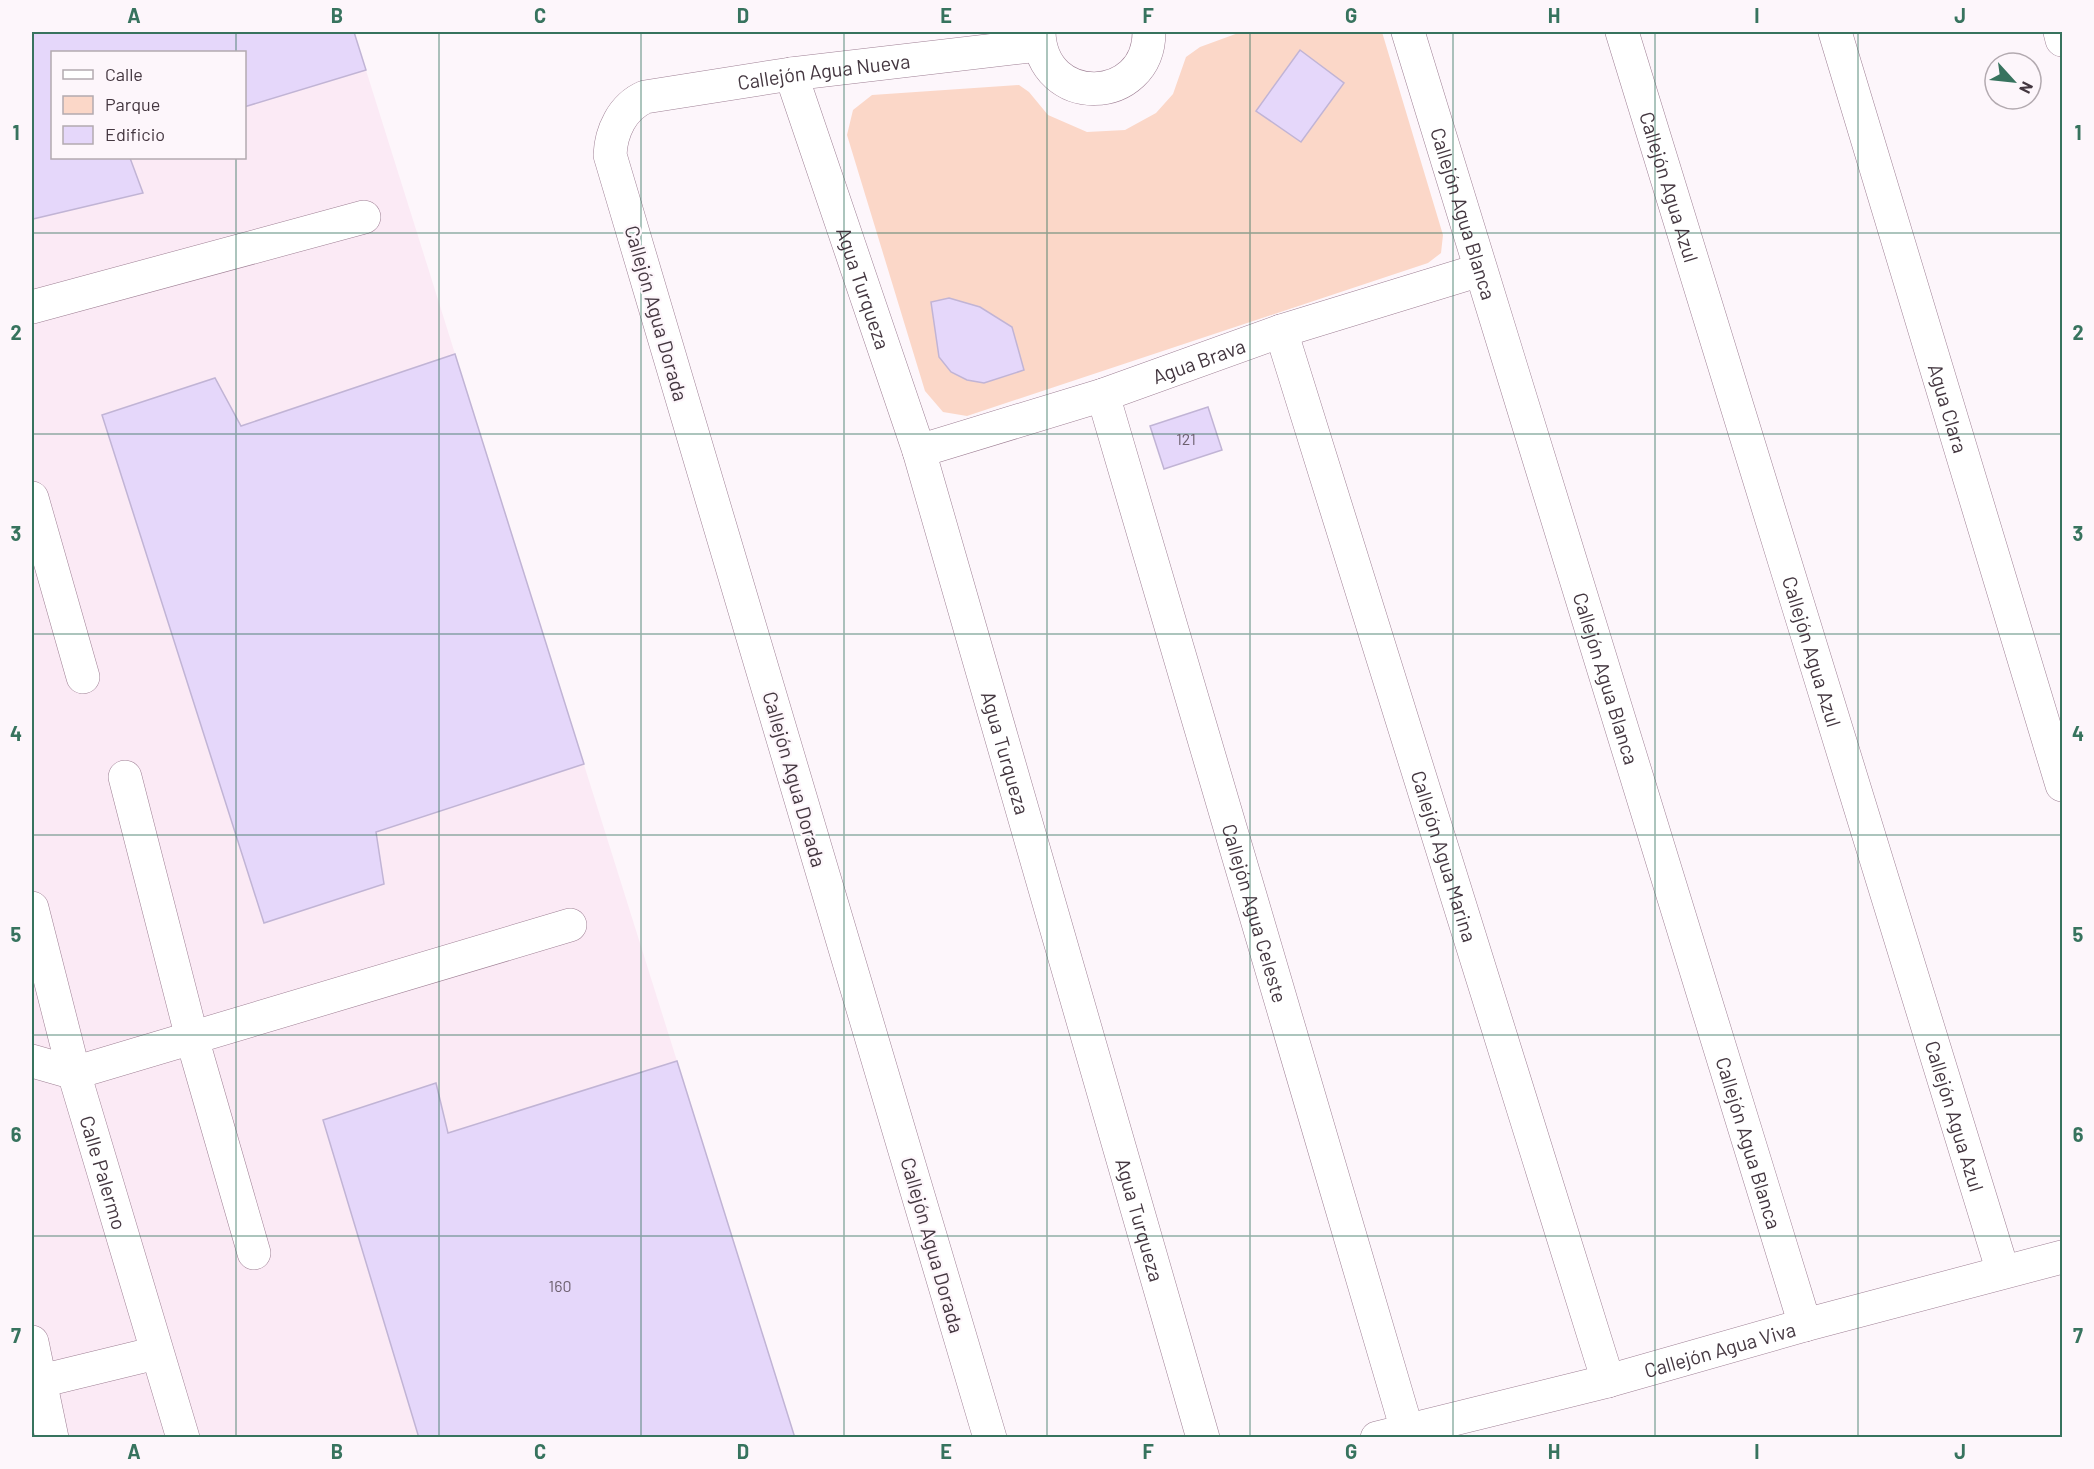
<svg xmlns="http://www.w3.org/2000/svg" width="2094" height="1469" viewBox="0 0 2094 1469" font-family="Barlow,sans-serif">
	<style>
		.built { fill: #fbeaf5; fill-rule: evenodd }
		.green { fill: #fbd7c8 }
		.building { fill: #e5d7fa; stroke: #c1b4d5; stroke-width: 1.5 }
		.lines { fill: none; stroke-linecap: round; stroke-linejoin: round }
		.minor-casing { stroke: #9f8095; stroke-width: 34 }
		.minor { stroke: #fff; stroke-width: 33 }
		.grid { fill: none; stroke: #37735e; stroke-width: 1.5; stroke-opacity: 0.55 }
		.labels { text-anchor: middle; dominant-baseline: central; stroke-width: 4.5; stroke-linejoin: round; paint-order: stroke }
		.number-label { font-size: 16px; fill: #6c5f6e }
		.street-label { font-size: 20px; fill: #443740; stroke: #fdf6fb }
		.neatline { fill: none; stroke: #37735e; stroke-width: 2 }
		.grid-label { font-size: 20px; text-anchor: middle; font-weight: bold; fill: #37735e }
	</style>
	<rect width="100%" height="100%" fill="#fdf6fb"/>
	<path class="built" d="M 32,32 L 354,32 L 795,1437 L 32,1437 ZM 52,52 L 244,52 L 244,158 L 52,158 Z"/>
	<path class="green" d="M 1241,32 L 1382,32 L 1443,235 L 1441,253 L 1428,263 L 967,416 L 943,412 L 925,391 L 847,135 L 853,110 L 872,95 L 1019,85 L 1029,92 L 1048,115 L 1087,132 L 1125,130 L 1156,113 L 1173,94 L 1186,57 L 1200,47 Z"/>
	<path class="building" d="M 32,32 L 354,32 L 366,70 L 244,107 L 244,52 L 52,52 L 52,158 L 130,158 L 143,193 L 33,219 Z
		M 1300,50 L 1344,83 L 1301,142 L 1256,111 Z
		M 949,298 L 980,307 L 1012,327 L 1024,370 L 984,383 L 967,380 L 951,372 L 939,357 L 931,302 Z
		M 455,354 L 584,764 L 376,832 L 384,884 L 264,923 L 102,415 L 215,378 L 241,426 Z
		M 1208,407 L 1222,450 L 1164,469 L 1150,426 Z
		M 677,1061 L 795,1438 L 419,1438 L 323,1120 L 436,1083 L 448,1133 Z"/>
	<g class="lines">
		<defs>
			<g id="minor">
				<path d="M 1039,32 C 1041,109 1149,106 1149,32"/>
				<path id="s1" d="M 1408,32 L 1805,1325"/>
				<path id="s2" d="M 1622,32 L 2003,1272"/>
				<path id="s3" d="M 1835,32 L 2062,785"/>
				<path d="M 2060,32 L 2062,40"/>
				<path id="s4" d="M 791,74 L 919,451 L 1203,1438"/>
				<path d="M 32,307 L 364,217"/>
				<path id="s5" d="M 1281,331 L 1608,1381"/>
				<path id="s6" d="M 1103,395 L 1407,1430"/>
				<path id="s7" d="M 919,451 L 1103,395 L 1281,331 L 1480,270"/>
				<path d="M 32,498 L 83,677"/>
				<path d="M 125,777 L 192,1038 L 254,1253"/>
				<path id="s8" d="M 32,908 L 74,1073 L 183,1438"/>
				<path d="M 32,1061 L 74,1073"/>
				<path d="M 74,1073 L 570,925"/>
				<path d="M 32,1342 L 52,1438"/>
				<path d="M 41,1381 L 156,1353"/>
				<path id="s9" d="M 990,1438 L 610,155 C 611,132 622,107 645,97 L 791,74 L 1039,45"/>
				<path id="s10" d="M 1377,1438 L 1608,1381 L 1805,1325 L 2062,1257"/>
			</g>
		</defs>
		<use href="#minor" class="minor-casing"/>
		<use href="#minor" class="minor"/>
	</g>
	<path class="grid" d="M 236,32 L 236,52M 439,32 L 439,1438M 641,32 L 641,1438M 844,32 L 844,1438M 1047,32 L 1047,1438M 1250,32 L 1250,1438M 1453,32 L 1453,1438M 1655,32 L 1655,1438M 1858,32 L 1858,1438M 236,158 L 236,1438M 32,233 L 2062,233M 32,434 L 2062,434M 32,634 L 2062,634M 32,835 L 2062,835M 32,1035 L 2062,1035M 32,1236 L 2062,1236"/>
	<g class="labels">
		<g class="number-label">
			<text x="1186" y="438">121</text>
			<text x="560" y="1285">160</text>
		</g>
		<g class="street-label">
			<text stroke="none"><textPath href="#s9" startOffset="1590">Callejón Agua Nueva</textPath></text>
			<text stroke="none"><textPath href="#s2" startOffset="162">Callejón Agua Azul</textPath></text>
			<text stroke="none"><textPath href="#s1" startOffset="190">Callejón Agua Blanca</textPath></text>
			<text stroke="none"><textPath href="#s4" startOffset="226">Agua Turqueza</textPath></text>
			<text transform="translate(657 313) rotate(74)">Callejón Agua Dorada</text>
			<text stroke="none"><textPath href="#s7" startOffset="294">Agua Brava</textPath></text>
			<text stroke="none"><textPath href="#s3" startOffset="393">Agua Clara</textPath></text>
			<text stroke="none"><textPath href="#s2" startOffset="648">Callejón Agua Azul</textPath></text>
			<text stroke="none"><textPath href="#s1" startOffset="676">Callejón Agua Blanca</textPath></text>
			<text stroke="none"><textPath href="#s4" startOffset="712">Agua Turqueza</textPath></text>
			<text transform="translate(795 779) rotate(74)">Callejón Agua Dorada</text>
			<text stroke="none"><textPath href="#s5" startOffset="550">Callejón Agua Marina</textPath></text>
			<text stroke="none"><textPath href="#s6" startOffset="540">Callejón Agua Celeste</textPath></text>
			<text stroke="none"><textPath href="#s2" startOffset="1134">Callejón Agua Azul</textPath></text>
			<text stroke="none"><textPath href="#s1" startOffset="1162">Callejón Agua Blanca</textPath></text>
			<text stroke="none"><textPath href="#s8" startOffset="274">Calle Palermo</textPath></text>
			<text stroke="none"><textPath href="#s4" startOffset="1198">Agua Turqueza</textPath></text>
			<text transform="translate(933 1245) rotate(74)">Callejón Agua Dorada</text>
			<text stroke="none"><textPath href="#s10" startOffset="354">Callejón Agua Viva</textPath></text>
		</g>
	</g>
	<rect width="2094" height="1469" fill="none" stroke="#fdf6fb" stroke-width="66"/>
	<rect x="51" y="51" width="195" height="108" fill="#fdf6fb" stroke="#b3aab0" stroke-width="1.5"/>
	<rect x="63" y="70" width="30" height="9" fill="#ffffff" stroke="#b3aab0" stroke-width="1.5"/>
	<text x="105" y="81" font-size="18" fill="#443740">Calle</text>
	<rect x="63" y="96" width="30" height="18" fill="#fbd7c8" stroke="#b3aab0" stroke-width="1.5"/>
	<text x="105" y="111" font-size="18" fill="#443740">Parque</text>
	<rect x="63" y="126" width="30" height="18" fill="#e5d7fa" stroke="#b3aab0" stroke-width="1.5"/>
	<text x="105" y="141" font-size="18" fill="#443740">Edificio</text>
	<g transform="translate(2013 81) rotate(117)"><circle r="28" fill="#fdf6fb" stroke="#b3aab0" stroke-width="1.5"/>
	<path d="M0-4.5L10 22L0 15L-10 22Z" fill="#37735e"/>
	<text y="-9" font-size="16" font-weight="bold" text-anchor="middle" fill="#443740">N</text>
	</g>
	<rect x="33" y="33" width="2028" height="1403" class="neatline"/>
	<g class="grid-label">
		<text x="134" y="23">A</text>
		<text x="337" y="23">B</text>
		<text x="540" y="23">C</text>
		<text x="743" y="23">D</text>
		<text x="946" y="23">E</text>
		<text x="1148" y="23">F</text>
		<text x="1351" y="23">G</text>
		<text x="1554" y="23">H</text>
		<text x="1757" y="23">I</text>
		<text x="1960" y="23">J</text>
		<text x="16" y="140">1</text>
		<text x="2078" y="140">1</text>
		<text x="16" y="340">2</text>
		<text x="2078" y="340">2</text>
		<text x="16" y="541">3</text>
		<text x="2078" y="541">3</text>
		<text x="16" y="741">4</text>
		<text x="2078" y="741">4</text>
		<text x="16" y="942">5</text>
		<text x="2078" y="942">5</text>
		<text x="16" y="1142">6</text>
		<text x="2078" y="1142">6</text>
		<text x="16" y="1343">7</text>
		<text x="2078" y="1343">7</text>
		<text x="134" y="1459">A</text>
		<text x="337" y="1459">B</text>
		<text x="540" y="1459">C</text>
		<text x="743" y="1459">D</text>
		<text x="946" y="1459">E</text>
		<text x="1148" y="1459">F</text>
		<text x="1351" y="1459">G</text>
		<text x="1554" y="1459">H</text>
		<text x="1757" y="1459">I</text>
		<text x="1960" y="1459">J</text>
	</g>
</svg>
